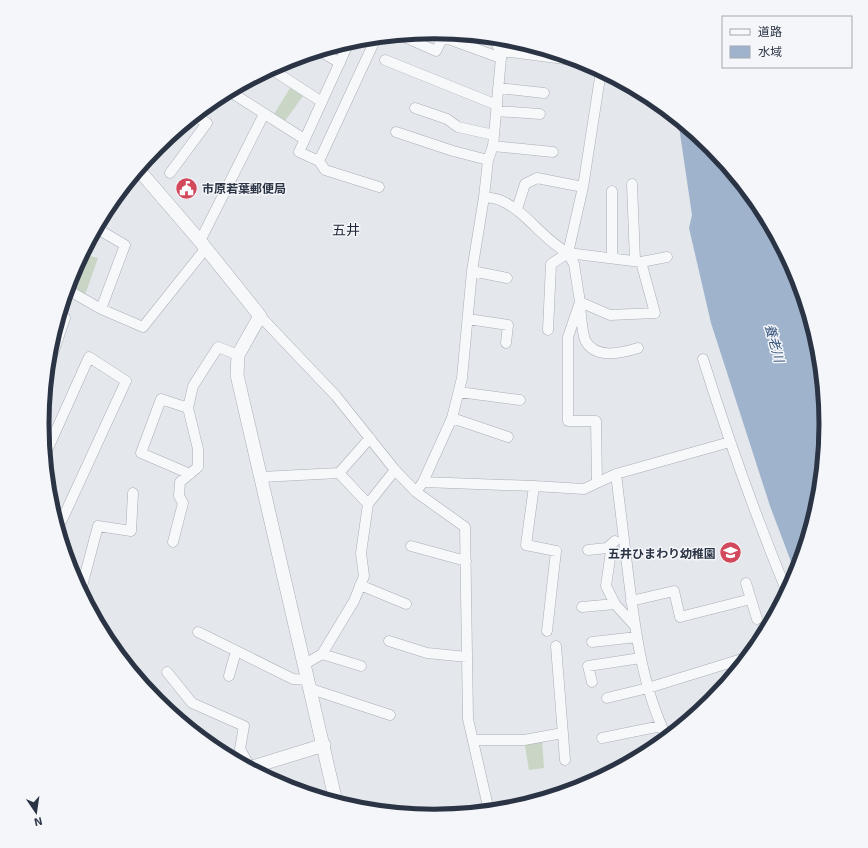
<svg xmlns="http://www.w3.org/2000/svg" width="868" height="848" viewBox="0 0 868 848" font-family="'Exo 2','Noto Sans JP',sans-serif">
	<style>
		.green { fill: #c9d6c5 }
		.water { fill: #9fb4cc }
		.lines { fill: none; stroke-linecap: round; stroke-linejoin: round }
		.minor-casing { stroke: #a9aeb7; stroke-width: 11 }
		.tertiary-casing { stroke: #a9aeb7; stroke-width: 14 }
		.minor { stroke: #f7f8fa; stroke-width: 10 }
		.tertiary { stroke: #f7f8fa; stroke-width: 13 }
		.labels { text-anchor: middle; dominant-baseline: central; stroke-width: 3; stroke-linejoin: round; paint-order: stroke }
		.poi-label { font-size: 12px; font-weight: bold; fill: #2b3445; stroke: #f4f6f9; text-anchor: start }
		.water-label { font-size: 13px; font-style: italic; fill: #34527a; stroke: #f4f6f9 }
		.quarter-label { font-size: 14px; fill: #1d2536; stroke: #f4f6f9 }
		.rim { fill: none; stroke: #2b3445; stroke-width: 5 }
	</style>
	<rect width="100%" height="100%" fill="#e4e7ec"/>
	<path class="green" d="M 290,88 L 303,96 L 285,121 L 274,114 Z
		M 83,254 L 98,258 L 85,295 L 74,291 C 69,279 77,264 83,254 Z
		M 542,737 L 544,768 L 529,770 L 524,740 Z"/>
	<path class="water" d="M 678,120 L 711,147 L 760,206 L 796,274 L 819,348 L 826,424 L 818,501 L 796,575 L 770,506 L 711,323 L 689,228 L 692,215 Z"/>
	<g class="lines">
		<defs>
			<path id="minor" d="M 402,36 L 436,51 L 443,37 L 501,58
				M 494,38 L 499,49 L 503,51 L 580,61
				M 349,42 L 299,152 L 319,161 L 325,170 L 379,187
				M 320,51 L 340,63
				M 385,60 L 497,105
				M 271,69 L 322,102
				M 498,88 L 544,93
				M 229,91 L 304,139
				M 415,108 L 447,119 L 458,127 L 494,135
				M 496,111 L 540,114
				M 396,132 L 453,151 L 488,160
				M 493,146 L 553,152
				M 319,161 L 376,38
				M 170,173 L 207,123 L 194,116
				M 632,184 L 635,261
				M 484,197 C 490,198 497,198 502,201 C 528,213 543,240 568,253 L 641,262 L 667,257
				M 517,209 L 525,184 L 537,178 L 583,187
				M 96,228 L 125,245 L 101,309 L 143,327 L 206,248
				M 200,241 L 264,114
				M 612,258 L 612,191
				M 472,271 L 507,278
				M 70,279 L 68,290 L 101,309
				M 580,302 L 610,315 L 655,313 L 641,262
				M 580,306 C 581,315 582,331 585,340 C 595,360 622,353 638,348
				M 260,316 L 336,396 L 395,470 L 416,492 L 465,527 L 468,719 L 489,811
				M 468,319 L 508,325 L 506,343
				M 548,330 L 551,264 L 568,253
				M 703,359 C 728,438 755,515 787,592
				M 47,371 L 65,318 L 60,313
				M 459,392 L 520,400
				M 188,408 L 161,399 L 141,453 L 190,474
				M 452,418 L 508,437
				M 45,455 L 89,357 L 126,381 L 62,520 L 55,518
				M 339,473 L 368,504
				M 616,474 C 620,507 624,540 628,573 C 635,629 642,687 667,738
				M 261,477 L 339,473 L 370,438
				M 423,482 L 534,486 L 584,489 L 616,474 L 730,442
				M 597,483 L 596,421 L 568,421 L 568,337 L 580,302 L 574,264 L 568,253 L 583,187 L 601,71
				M 534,486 L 526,545 L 556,551 L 547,631
				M 416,492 L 423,482 L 452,418 L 462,378 L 472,271 L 484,197 L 488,160 L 493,146 L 501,58 L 505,39
				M 173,542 L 183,503 L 179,496 L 180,482 L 198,467 L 198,449 L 188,408 L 193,386 L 218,347 L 238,355
				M 612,544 L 606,586 L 615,604
				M 411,546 L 466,561
				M 588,550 L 607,548 L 615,541
				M 746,583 L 757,619
				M 360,585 L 406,604
				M 81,590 L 98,526 L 131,531 L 133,493
				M 631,601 L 674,591 L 680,617 L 751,599
				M 582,607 L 615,604 L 635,626
				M 198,632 L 293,679 L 309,680
				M 389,641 L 427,653 L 467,657
				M 592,642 L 637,637
				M 556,646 L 565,760
				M 322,654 L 361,666
				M 305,664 L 322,654 L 354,601 L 364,576 L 361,553 L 368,504 L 395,470
				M 167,672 L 192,703 L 244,726 L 240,749 L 250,767
				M 229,676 L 236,651
				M 592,682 L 588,666 L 641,658
				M 311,689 L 390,715
				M 607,698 L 648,688 L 742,659
				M 602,738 L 661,726
				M 473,740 L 524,740 L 563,733"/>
			<path id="tertiary" d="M 138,169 L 200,241 L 260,316 L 238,355 L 237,375 L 336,802
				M 249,768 L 324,745"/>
		</defs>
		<use href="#minor" class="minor-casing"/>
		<use href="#tertiary" class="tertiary-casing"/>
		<use href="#minor" class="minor"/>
		<use href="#tertiary" class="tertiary"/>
	</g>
	<defs>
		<symbol id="civic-disc" viewBox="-11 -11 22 22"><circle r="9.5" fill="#d1495b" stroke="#f4f6f9"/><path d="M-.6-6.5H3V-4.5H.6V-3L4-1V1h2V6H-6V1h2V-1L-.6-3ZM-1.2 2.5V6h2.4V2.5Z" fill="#fff"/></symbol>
		<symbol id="school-disc" viewBox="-11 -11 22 22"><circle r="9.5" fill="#d1495b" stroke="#f4f6f9"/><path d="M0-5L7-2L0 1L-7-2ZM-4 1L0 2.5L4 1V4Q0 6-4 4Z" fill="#fff"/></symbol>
	</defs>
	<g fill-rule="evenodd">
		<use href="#civic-disc" x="174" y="176" width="25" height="25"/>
		<use href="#school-disc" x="718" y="540" width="25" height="25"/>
	</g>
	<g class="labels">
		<g class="poi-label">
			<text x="202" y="188">市原若葉郵便局</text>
			<text x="716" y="553" text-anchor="end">五井ひまわり幼稚園</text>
		</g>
		<g class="water-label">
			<text transform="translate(775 343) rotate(75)">養老川</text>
		</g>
		<g class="quarter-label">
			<text x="346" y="229">五井</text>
		</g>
	</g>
	<path d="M0 0H868V848H0ZM49 424a385 385 0 1 1 770 0a385 385 0 1 1-770 0Z" fill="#f4f6f9" fill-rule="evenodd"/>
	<path class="rim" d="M49 424a385 385 0 1 1 770 0a385 385 0 1 1-770 0Z"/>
	<rect x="722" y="16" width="130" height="52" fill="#f4f6f9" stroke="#a4a8b1"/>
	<rect x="730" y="29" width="20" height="6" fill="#f7f8fa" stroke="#a4a8b1"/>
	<text x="758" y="36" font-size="12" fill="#2b3445">道路</text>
	<rect x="730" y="46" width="20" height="12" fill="#9fb4cc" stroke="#a4a8b1"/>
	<text x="758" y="56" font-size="12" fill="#2b3445">水域</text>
	<g transform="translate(36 812) rotate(167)" stroke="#f4f6f9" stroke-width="3" paint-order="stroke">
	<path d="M0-3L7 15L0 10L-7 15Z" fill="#2b3445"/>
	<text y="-6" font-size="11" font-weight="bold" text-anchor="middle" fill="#2b3445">N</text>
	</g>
</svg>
